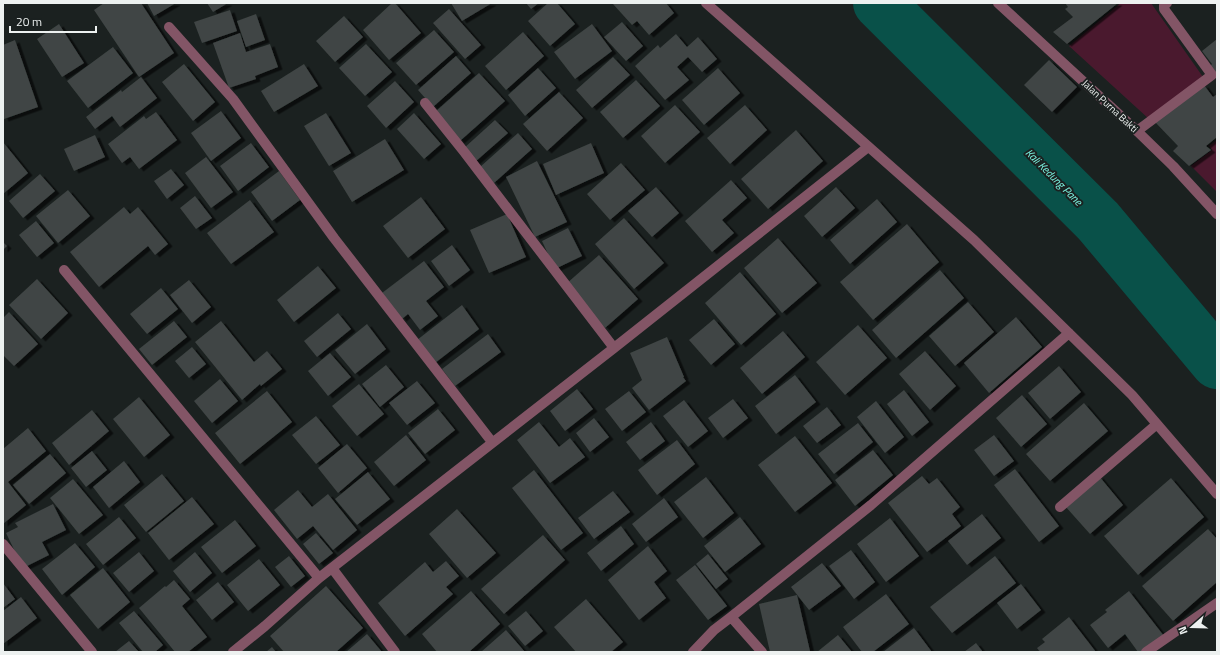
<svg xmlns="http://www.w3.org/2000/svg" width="1220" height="655" viewBox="0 0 1220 655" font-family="'Titillium Web',sans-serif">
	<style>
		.green { fill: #4a192e }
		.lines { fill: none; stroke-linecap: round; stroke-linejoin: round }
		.river { stroke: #095149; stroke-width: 52 }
		.building { fill: #3f4544; filter: url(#shadow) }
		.service { stroke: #835566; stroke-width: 10 }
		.minor { stroke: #835566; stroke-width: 10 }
		.labels { text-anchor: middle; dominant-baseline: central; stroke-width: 4; stroke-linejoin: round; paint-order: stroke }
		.street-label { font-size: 10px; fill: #edf1f0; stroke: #1b2120 }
		.water-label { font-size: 11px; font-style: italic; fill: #7df7e4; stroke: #1b2120 }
	</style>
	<defs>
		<filter id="shadow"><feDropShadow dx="4.5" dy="2.5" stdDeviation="0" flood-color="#0009"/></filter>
	</defs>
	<rect width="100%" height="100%" fill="#1b2120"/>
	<path class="green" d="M 1121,3 L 1151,3 L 1203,77 L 1149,119 L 1069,46 Z
		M 1217,140 L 1217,192 L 1191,166 L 1212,150 L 1209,146 Z"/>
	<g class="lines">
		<path class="river" d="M 879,3 L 1098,221 L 1217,363"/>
	</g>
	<path class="building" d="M 104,3 L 141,3 L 174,53 L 139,77 L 94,10 Z
		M 147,3 L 176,3 L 154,16 Z
		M 207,3 L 228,3 L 213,12 Z
		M 392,3 L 395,3 L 421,33 L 389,60 L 363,30 Z
		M 451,3 L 492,3 L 462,21 Z
		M 526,3 L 539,3 L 531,9 Z
		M 548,3 L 557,3 L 575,24 L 550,46 L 528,21 Z
		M 614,3 L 666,3 L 674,13 L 649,35 L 637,21 L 632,25 L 613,4 Z
		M 1065,3 L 1118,3 L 1067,44 L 1053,32 L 1073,17 L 1065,9 L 1068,7 Z
		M 449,9 L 481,45 L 465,59 L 433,23 Z
		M 230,10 L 237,31 L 202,43 L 194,22 Z
		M 256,14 L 265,40 L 246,47 L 237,21 Z
		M 344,16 L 363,37 L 335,62 L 316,41 Z
		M 622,22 L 643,46 L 626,61 L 604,37 Z
		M 59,24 L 84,63 L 62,77 L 37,39 Z
		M 592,24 L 612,51 L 575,79 L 554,52 Z
		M 434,30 L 454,52 L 416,85 L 396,63 Z
		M 523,32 L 544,56 L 506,90 L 485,66 Z
		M 240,33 L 246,52 L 270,44 L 278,67 L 255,76 L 256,79 L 229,88 L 213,43 Z
		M 676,34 L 687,47 L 698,37 L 717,59 L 702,72 L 688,57 L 677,67 L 689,80 L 665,100 L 635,66 L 658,45 L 660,48 Z
		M 1217,39 L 1217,75 L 1210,66 L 1212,64 L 1202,51 Z
		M 15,40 L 38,107 L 4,119 L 3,116 L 3,45 Z
		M 366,44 L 392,72 L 365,96 L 339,68 Z
		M 113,47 L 133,73 L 88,108 L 67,81 Z
		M 456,56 L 471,73 L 433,107 L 418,90 Z
		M 613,57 L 630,75 L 592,108 L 576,90 Z
		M 1049,60 L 1077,87 L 1052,112 L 1024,85 Z
		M 184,64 L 215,102 L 193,121 L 162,82 Z
		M 304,64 L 318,86 L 274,112 L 261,91 Z
		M 538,68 L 556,88 L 525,116 L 508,95 Z
		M 718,68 L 740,93 L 704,125 L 682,100 Z
		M 479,73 L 505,101 L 460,141 L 435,112 Z
		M 141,77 L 157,98 L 120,127 L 112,116 L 95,129 L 86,117 L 121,90 L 122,92 Z
		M 636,80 L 660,106 L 623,138 L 600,112 Z
		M 395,81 L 414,102 L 386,128 L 367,106 Z
		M 1204,85 L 1213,97 L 1217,94 L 1217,137 L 1206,146 L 1211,150 L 1189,166 L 1173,151 L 1178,146 L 1155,122 Z
		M 559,92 L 583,118 L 547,151 L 523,124 Z
		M 675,105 L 700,132 L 665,163 L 641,136 Z
		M 745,105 L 767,130 L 730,164 L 707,138 Z
		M 221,111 L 241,138 L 211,161 L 191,133 Z
		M 156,112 L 177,140 L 139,169 L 130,157 L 122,163 L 108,144 L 144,116 L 146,119 Z
		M 326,113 L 351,153 L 329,166 L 304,126 Z
		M 414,113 L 441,144 L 424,159 L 397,129 Z
		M 495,120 L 508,133 L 475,162 L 463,149 Z
		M 796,130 L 823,161 L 768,209 L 741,179 Z
		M 518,133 L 532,149 L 494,183 L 480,167 Z
		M 95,135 L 105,157 L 74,171 L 64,149 Z
		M 385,139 L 404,170 L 352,202 L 333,171 Z
		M 3,142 L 28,173 L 3,194 Z
		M 251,143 L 269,167 L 238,191 L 220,166 Z
		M 591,143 L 604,173 L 556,195 L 543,164 Z
		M 206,157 L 233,192 L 211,208 L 185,173 Z
		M 537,161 L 567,222 L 535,237 L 506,177 Z
		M 621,163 L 645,190 L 610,220 L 587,194 Z
		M 171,169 L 184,185 L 167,199 L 154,181 Z
		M 279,171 L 300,200 L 272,221 L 251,192 Z
		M 40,174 L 55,191 L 23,218 L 9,201 Z
		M 731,180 L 747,198 L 722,220 L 734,233 L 712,252 L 685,221 Z
		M 656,187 L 679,213 L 652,237 L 628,211 Z
		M 836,187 L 855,208 L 822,237 L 804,216 Z
		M 68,190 L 90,216 L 58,243 L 36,216 Z
		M 195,196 L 212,218 L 196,229 L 180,208 Z
		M 421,197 L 445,229 L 408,258 L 383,226 Z
		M 877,199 L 897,222 L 850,264 L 830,240 Z
		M 250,200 L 274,232 L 231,264 L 207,233 Z
		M 124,207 L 130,214 L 138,207 L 168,244 L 155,255 L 148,246 L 99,287 L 70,252 Z
		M 507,214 L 526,257 L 489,273 L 470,230 Z
		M 624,218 L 664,263 L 634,289 L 595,244 Z
		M 36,221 L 54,243 L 37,257 L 19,235 Z
		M 907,224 L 939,262 L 873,320 L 840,282 Z
		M 568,228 L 582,256 L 555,269 L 542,241 Z
		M 778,238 L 817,283 L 782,313 L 744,268 Z
		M 3,242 L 7,246 L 3,250 Z
		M 452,245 L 470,270 L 449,286 L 431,261 Z
		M 599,255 L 638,299 L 605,328 L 566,284 Z
		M 424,261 L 444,287 L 426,301 L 438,316 L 420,330 L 408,314 L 402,319 L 382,293 Z
		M 318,266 L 336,288 L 294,322 L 277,300 Z
		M 940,270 L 964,298 L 896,358 L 872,330 Z
		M 740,272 L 776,314 L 741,345 L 705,303 Z
		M 37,279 L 68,313 L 41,339 L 9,305 Z
		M 189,280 L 211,307 L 192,323 L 170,295 Z
		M 161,288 L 178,309 L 147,334 L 130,314 Z
		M 968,302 L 994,332 L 955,366 L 929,336 Z
		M 462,305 L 479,329 L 435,363 L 417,340 Z
		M 9,312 L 38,344 L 14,366 L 3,355 L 3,318 Z
		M 338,313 L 351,329 L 317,357 L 304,341 Z
		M 1016,317 L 1042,347 L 989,393 L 964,363 Z
		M 714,319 L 735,344 L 711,365 L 689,340 Z
		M 174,321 L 187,337 L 152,365 L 139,349 Z
		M 221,321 L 254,362 L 267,351 L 282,369 L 261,386 L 260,384 L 242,400 L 195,342 Z
		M 367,324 L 386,349 L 355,374 L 335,350 Z
		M 858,325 L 887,358 L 845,395 L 816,362 Z
		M 783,331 L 805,357 L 762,394 L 740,368 Z
		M 488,334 L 501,352 L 455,386 L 442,369 Z
		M 667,337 L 684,377 L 683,377 L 686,381 L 649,410 L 632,388 L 642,380 L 630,353 Z
		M 192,347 L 206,364 L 189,378 L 175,361 Z
		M 925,351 L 956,386 L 930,410 L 899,374 Z
		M 330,353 L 351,377 L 328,396 L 308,371 Z
		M 386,365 L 404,387 L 380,407 L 362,384 Z
		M 1059,366 L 1081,392 L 1050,419 L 1028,393 Z
		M 795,375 L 816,402 L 776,434 L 755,406 Z
		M 220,379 L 238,401 L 212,423 L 194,401 Z
		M 417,381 L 435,403 L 407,425 L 389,403 Z
		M 359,384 L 384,414 L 357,436 L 332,406 Z
		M 577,389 L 593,409 L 565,431 L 550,411 Z
		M 904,390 L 929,422 L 912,436 L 887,404 Z
		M 267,391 L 292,422 L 240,464 L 215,433 Z
		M 629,391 L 646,412 L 622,431 L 605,409 Z
		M 1022,395 L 1047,424 L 1021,447 L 996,418 Z
		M 139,397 L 170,435 L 144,457 L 113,419 Z
		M 733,399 L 748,418 L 723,438 L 708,418 Z
		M 684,400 L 708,431 L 688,447 L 663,416 Z
		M 876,401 L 904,437 L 885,453 L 857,417 Z
		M 1084,403 L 1108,431 L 1050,481 L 1026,454 Z
		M 827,407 L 841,425 L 817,443 L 803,426 Z
		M 438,409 L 455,430 L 425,454 L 408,433 Z
		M 92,410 L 109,431 L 69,465 L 52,443 Z
		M 316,416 L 340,445 L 316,464 L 292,435 Z
		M 594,418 L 609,437 L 590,452 L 576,433 Z
		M 539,422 L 559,447 L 570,438 L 585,457 L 550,483 L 517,440 Z
		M 651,422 L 665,441 L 640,460 L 626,442 Z
		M 858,423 L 873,442 L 834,474 L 818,454 Z
		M 28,428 L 46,451 L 8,482 L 26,505 L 3,524 L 3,449 Z
		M 406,435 L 426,460 L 394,486 L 374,462 Z
		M 994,435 L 1014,461 L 994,476 L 974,450 Z
		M 795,436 L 832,483 L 795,512 L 758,465 Z
		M 677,440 L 695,464 L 657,495 L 638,470 Z
		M 347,444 L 367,468 L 338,493 L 318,468 Z
		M 873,450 L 893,475 L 855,506 L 835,480 Z
		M 92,451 L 107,470 L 86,487 L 71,468 Z
		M 50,454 L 66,473 L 29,504 L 13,485 Z
		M 124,461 L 140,482 L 109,508 L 93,487 Z
		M 1015,469 L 1059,526 L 1039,542 L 994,485 Z
		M 534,470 L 583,533 L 561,550 L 512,488 Z
		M 368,472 L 390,499 L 357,525 L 335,499 Z
		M 162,474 L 184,501 L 146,532 L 124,505 Z
		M 922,476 L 929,484 L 937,478 L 960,507 L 952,514 L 961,526 L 927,552 L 888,503 Z
		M 1099,476 L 1123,505 L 1090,534 L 1065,506 Z
		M 706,477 L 734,513 L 703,538 L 674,502 Z
		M 1171,478 L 1204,517 L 1138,575 L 1104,536 Z
		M 73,479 L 103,515 L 79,534 L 50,498 Z
		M 298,490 L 312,507 L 328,494 L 357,530 L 333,550 L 313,526 L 297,539 L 274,510 Z
		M 613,491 L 630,512 L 594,539 L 578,518 Z
		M 192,497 L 214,524 L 169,560 L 148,533 Z
		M 664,498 L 678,517 L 646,542 L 632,524 Z
		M 53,504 L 66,530 L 42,542 L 49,555 L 23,568 L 6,533 L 18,527 L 15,523 Z
		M 457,509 L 496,553 L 467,578 L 429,534 Z
		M 982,514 L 1001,538 L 967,565 L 948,541 Z
		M 119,517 L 136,538 L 103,565 L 86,544 Z
		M 740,517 L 761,544 L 725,572 L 704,546 Z
		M 890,518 L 919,556 L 886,582 L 857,544 Z
		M 235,520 L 256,546 L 222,573 L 201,547 Z
		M 621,526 L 634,544 L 601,571 L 587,553 Z
		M 1208,529 L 1217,539 L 1217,582 L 1173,621 L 1142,586 Z
		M 316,533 L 333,553 L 319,564 L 303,544 Z
		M 543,535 L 565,560 L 504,614 L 481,589 Z
		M 75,543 L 95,567 L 62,595 L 42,569 Z
		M 648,546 L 667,571 L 654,582 L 666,598 L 639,620 L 608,580 Z
		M 851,550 L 875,582 L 854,599 L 829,566 Z
		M 139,552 L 154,571 L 129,592 L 113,573 Z
		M 195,552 L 212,573 L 190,592 L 173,571 Z
		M 708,554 L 728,579 L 716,589 L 696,564 Z
		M 289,556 L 305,576 L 291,587 L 275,567 Z
		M 995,556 L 1016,583 L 952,633 L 930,607 Z
		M 259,559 L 280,585 L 248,611 L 227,585 Z
		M 446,561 L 459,576 L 446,587 L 453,594 L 405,636 L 378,603 L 425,562 L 433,572 Z
		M 822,563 L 841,586 L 809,610 L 791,587 Z
		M 695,565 L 727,606 L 708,620 L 676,580 Z
		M 103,568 L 130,602 L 98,629 L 70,595 Z
		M 174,580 L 190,599 L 182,606 L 207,637 L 188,652 L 175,652 L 139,608 L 165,586 L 166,587 Z
		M 218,582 L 234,602 L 212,620 L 196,600 Z
		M 3,583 L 15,599 L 3,608 Z
		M 1021,584 L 1041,610 L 1017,629 L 997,603 Z
		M 326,586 L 363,628 L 336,652 L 284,652 L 270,636 Z
		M 471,591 L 500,624 L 469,652 L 437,652 L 422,634 Z
		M 1129,591 L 1164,636 L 1144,652 L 1138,652 L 1125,634 L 1108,648 L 1090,625 L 1107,612 L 1105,610 Z
		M 886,594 L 909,624 L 873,652 L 862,652 L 843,627 Z
		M 797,595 L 810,651 L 805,652 L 770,652 L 759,604 Z
		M 21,597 L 37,618 L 3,644 L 3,611 Z
		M 586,599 L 623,642 L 611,652 L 576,652 L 554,627 Z
		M 134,611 L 163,645 L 155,652 L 143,652 L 119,623 Z
		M 526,611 L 543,631 L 525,646 L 508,626 Z
		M 1069,617 L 1096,652 L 1040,652 L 1037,648 L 1045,642 L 1042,639 Z
		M 914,628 L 932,652 L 883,652 Z
		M 506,630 L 525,652 L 481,652 Z
		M 367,634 L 382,652 L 346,652 Z
		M 838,635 L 852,652 L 817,652 Z
		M 129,641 L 139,652 L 115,652 Z
		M 976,643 L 983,652 L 964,652 Z
		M 272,647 L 276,652 L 266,652 Z"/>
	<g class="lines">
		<path class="service" d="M 1137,131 L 1212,75 L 1164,9 L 1164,5 L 1167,3"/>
		<path class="minor" d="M 706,3 L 974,240 L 1132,395 L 1217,494
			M 998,3 L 1137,131 L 1173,166 L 1217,214
			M 169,27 L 233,99 L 334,238 L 492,442
			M 425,103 L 465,153 L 614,348
			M 64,270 L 319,578
			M 1060,507 L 1157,424
			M 3,544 L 92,652
			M 332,568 L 395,652
			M 731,617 L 762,652
			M 233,652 L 265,626 L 319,578 L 614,348 L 868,147
			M 693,652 L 714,630 L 731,617 L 871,505 L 1069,333
			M 1146,652 L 1217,603"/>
	</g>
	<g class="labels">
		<g class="street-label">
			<text transform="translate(1110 106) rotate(43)">Jalan Purna Bakti</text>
		</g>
		<g class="water-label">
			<text transform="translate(1054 177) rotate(45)">Kali Kedung Pane</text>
		</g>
	</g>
	<rect width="1220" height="655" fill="none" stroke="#edf1f0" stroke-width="8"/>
	<g transform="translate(1192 627) rotate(250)" stroke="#1b2120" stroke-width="3" paint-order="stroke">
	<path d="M0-3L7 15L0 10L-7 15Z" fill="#edf1f0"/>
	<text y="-6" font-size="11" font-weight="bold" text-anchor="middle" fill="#edf1f0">N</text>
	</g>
	<path d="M10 26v6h86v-6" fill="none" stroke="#edf1f0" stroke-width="2"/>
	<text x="16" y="26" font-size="12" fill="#edf1f0" stroke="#1b2120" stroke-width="3" paint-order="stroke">20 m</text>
</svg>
